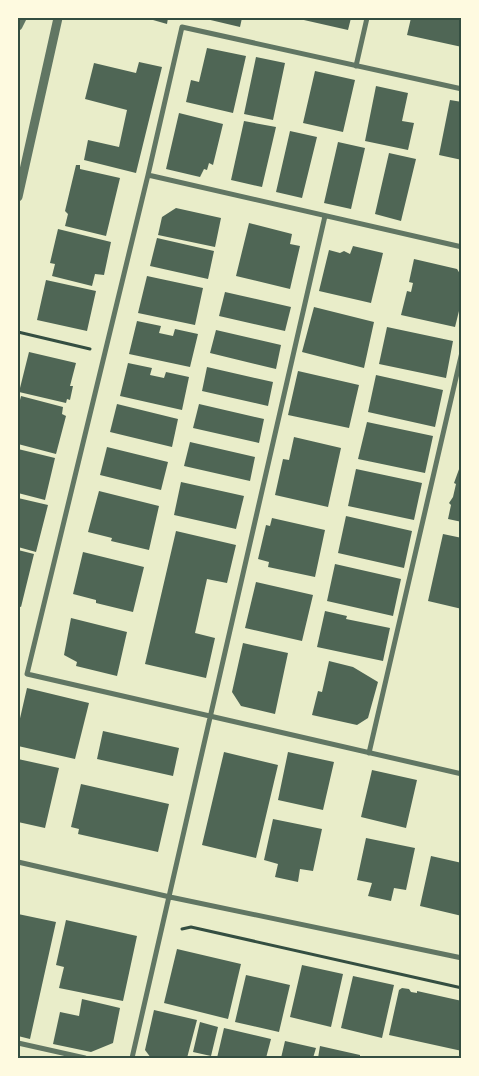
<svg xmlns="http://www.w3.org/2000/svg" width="479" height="1076" viewBox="0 0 479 1076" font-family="'Asap Condensed',sans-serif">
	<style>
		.building { fill: #4f6655 }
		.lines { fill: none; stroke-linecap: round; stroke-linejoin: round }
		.path { stroke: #344e41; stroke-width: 3 }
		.minor { stroke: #617663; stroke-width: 5 }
		.tertiary { stroke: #617663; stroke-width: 9 }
		.neatline { fill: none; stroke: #344e41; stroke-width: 2 }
	</style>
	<rect width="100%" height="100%" fill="#e9edc9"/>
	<path class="building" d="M 146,18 L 168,18 L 167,24 Z
		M 202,18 L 242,18 L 240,27 Z
		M 295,18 L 351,18 L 348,30 Z
		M 411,18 L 462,18 L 462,47 L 407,35 Z
		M 207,48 L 246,56 L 233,113 L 186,102 L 191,80 L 199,82 Z
		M 256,57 L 285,63 L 273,120 L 244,114 Z
		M 139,62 L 162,67 L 136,173 L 84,160 L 88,140 L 119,147 L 127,110 L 85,99 L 94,63 L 136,73 Z
		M 315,71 L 355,80 L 343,132 L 303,123 Z
		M 376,86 L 408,93 L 402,121 L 414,123 L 408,150 L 365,141 Z
		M 450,100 L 462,102 L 462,160 L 439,155 Z
		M 179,113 L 223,124 L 213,165 L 209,163 L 207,170 L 204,169 L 200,177 L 166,169 Z
		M 244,121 L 276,127 L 262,187 L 231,180 Z
		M 290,131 L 317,137 L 302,198 L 276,192 Z
		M 338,142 L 365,148 L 351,209 L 324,203 Z
		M 389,153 L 416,159 L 401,221 L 375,214 Z
		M 76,165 L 80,165 L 80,169 L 120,178 L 106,236 L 65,226 L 68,214 L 65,211 Z
		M 176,208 L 221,218 L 215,247 L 158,235 L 162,217 Z
		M 249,223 L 292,234 L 290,244 L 300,246 L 290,289 L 236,276 Z
		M 58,229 L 111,242 L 104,275 L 95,274 L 92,286 L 52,276 L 55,264 L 50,263 Z
		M 157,238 L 214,251 L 208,279 L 150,266 Z
		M 353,246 L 383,253 L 371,303 L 319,291 L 329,250 L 340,253 L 344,251 L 350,254 Z
		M 414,259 L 457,269 L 462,277 L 462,299 L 455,327 L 401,315 L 407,291 L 411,292 L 413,283 L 409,282 Z
		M 147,276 L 203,288 L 195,325 L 138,313 Z
		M 46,280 L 96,291 L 87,331 L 37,320 Z
		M 225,292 L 291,307 L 285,331 L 219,316 Z
		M 314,307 L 374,322 L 364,368 L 302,352 Z
		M 137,321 L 161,326 L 159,333 L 173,336 L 175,329 L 198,334 L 190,367 L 129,354 Z
		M 387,327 L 453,341 L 446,378 L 379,364 Z
		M 216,330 L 281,345 L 276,369 L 210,353 Z
		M 29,352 L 76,363 L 70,386 L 73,386 L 70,400 L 67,399 L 66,403 L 19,392 Z
		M 128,363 L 152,368 L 150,375 L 164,378 L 166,372 L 189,377 L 182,410 L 120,396 Z
		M 207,367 L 273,382 L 268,406 L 202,391 Z
		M 298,371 L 359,385 L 349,428 L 288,415 Z
		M 376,375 L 443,390 L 435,427 L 368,412 Z
		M 21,396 L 63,407 L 62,414 L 66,416 L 56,454 L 18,444 L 18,408 Z
		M 117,404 L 178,419 L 172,447 L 110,432 Z
		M 199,404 L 264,419 L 259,443 L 193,428 Z
		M 367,422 L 433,436 L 425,473 L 358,459 Z
		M 294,437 L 341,448 L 328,507 L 275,495 L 283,459 L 289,460 Z
		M 190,442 L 255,457 L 250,481 L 184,466 Z
		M 107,447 L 168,462 L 161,490 L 100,475 Z
		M 18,449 L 55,458 L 45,500 L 18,493 Z
		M 462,461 L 462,522 L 448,519 L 451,505 L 449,503 L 453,497 L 456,484 L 454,483 Z
		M 356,469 L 422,483 L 414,520 L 348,506 Z
		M 181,482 L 244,496 L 236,529 L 174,515 Z
		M 99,491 L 159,506 L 149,550 L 111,541 L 112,538 L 88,532 Z
		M 18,498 L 48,505 L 36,552 L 18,547 Z
		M 346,516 L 412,531 L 404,568 L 338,553 Z
		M 272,518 L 325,530 L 315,577 L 268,567 L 269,562 L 258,559 L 266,525 L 270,526 Z
		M 176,531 L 236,545 L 227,583 L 207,579 L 195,633 L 215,638 L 206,678 L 145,664 Z
		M 443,534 L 462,538 L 462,609 L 428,601 Z
		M 18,550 L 34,554 L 21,607 L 18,606 Z
		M 83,552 L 144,567 L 133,612 L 96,603 L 96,600 L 73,594 Z
		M 335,564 L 401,579 L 393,616 L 327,601 Z
		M 256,582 L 313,595 L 302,641 L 245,628 Z
		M 325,611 L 347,616 L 346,619 L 390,628 L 383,661 L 317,647 Z
		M 71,618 L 127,632 L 117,676 L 76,666 L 77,662 L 64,655 Z
		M 243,643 L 288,653 L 275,714 L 241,706 L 232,692 Z
		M 329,661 L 353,667 L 378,682 L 368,718 L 357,725 L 312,715 L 318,691 L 322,692 Z
		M 27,688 L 89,703 L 75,759 L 18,746 L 18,727 Z
		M 103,731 L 179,748 L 173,776 L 97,759 Z
		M 224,752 L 278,765 L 256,858 L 202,845 Z
		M 288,752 L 334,762 L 323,810 L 278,800 Z
		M 18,759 L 59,768 L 45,828 L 18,822 Z
		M 372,770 L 417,780 L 406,828 L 361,817 Z
		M 81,784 L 169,804 L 158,852 L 78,834 L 79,829 L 71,827 Z
		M 273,819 L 322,829 L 313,871 L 300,869 L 298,882 L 275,877 L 278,864 L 264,860 Z
		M 366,838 L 415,848 L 406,890 L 394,888 L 391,901 L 368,896 L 372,883 L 357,880 Z
		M 431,856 L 462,863 L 462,916 L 420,906 Z
		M 18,914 L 56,922 L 30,1039 L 18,1036 Z
		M 66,920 L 137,936 L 123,1001 L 59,988 L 64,967 L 56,965 Z
		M 177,949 L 241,964 L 228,1019 L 164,1003 Z
		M 302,965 L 343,974 L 331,1027 L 290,1017 Z
		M 246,975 L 290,985 L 279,1032 L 235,1022 Z
		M 353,976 L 394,985 L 382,1038 L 341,1028 Z
		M 402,988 L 409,989 L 411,992 L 417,993 L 417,991 L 462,1001 L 462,1051 L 389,1035 L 399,990 Z
		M 82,999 L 120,1008 L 113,1043 L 91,1052 L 53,1044 L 60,1012 L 79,1016 Z
		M 154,1010 L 197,1020 L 187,1058 L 151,1058 L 145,1050 Z
		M 200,1022 L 218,1027 L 211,1056 L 193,1052 Z
		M 224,1028 L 271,1039 L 266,1058 L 217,1058 Z
		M 285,1041 L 316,1048 L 313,1058 L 281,1058 Z
		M 320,1046 L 360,1055 L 360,1058 L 318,1058 Z"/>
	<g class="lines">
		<path class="path" d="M 18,332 L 90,349
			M 182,929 L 191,927 L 462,988"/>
		<path class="minor" d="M 356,66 L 367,18
			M 148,175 L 182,27 L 462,89
			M 462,247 L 148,175 L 27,674 L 462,774
			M 369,753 L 462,352
			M 18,862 L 170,897 L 462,958
			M 18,1043 L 85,1058
			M 132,1058 L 325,216"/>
		<path class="tertiary" d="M 18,26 L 22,18
			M 18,197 L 58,18"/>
	</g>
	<rect width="479" height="1076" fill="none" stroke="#fefae0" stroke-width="38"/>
	<rect x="19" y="19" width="441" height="1038" class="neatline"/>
</svg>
